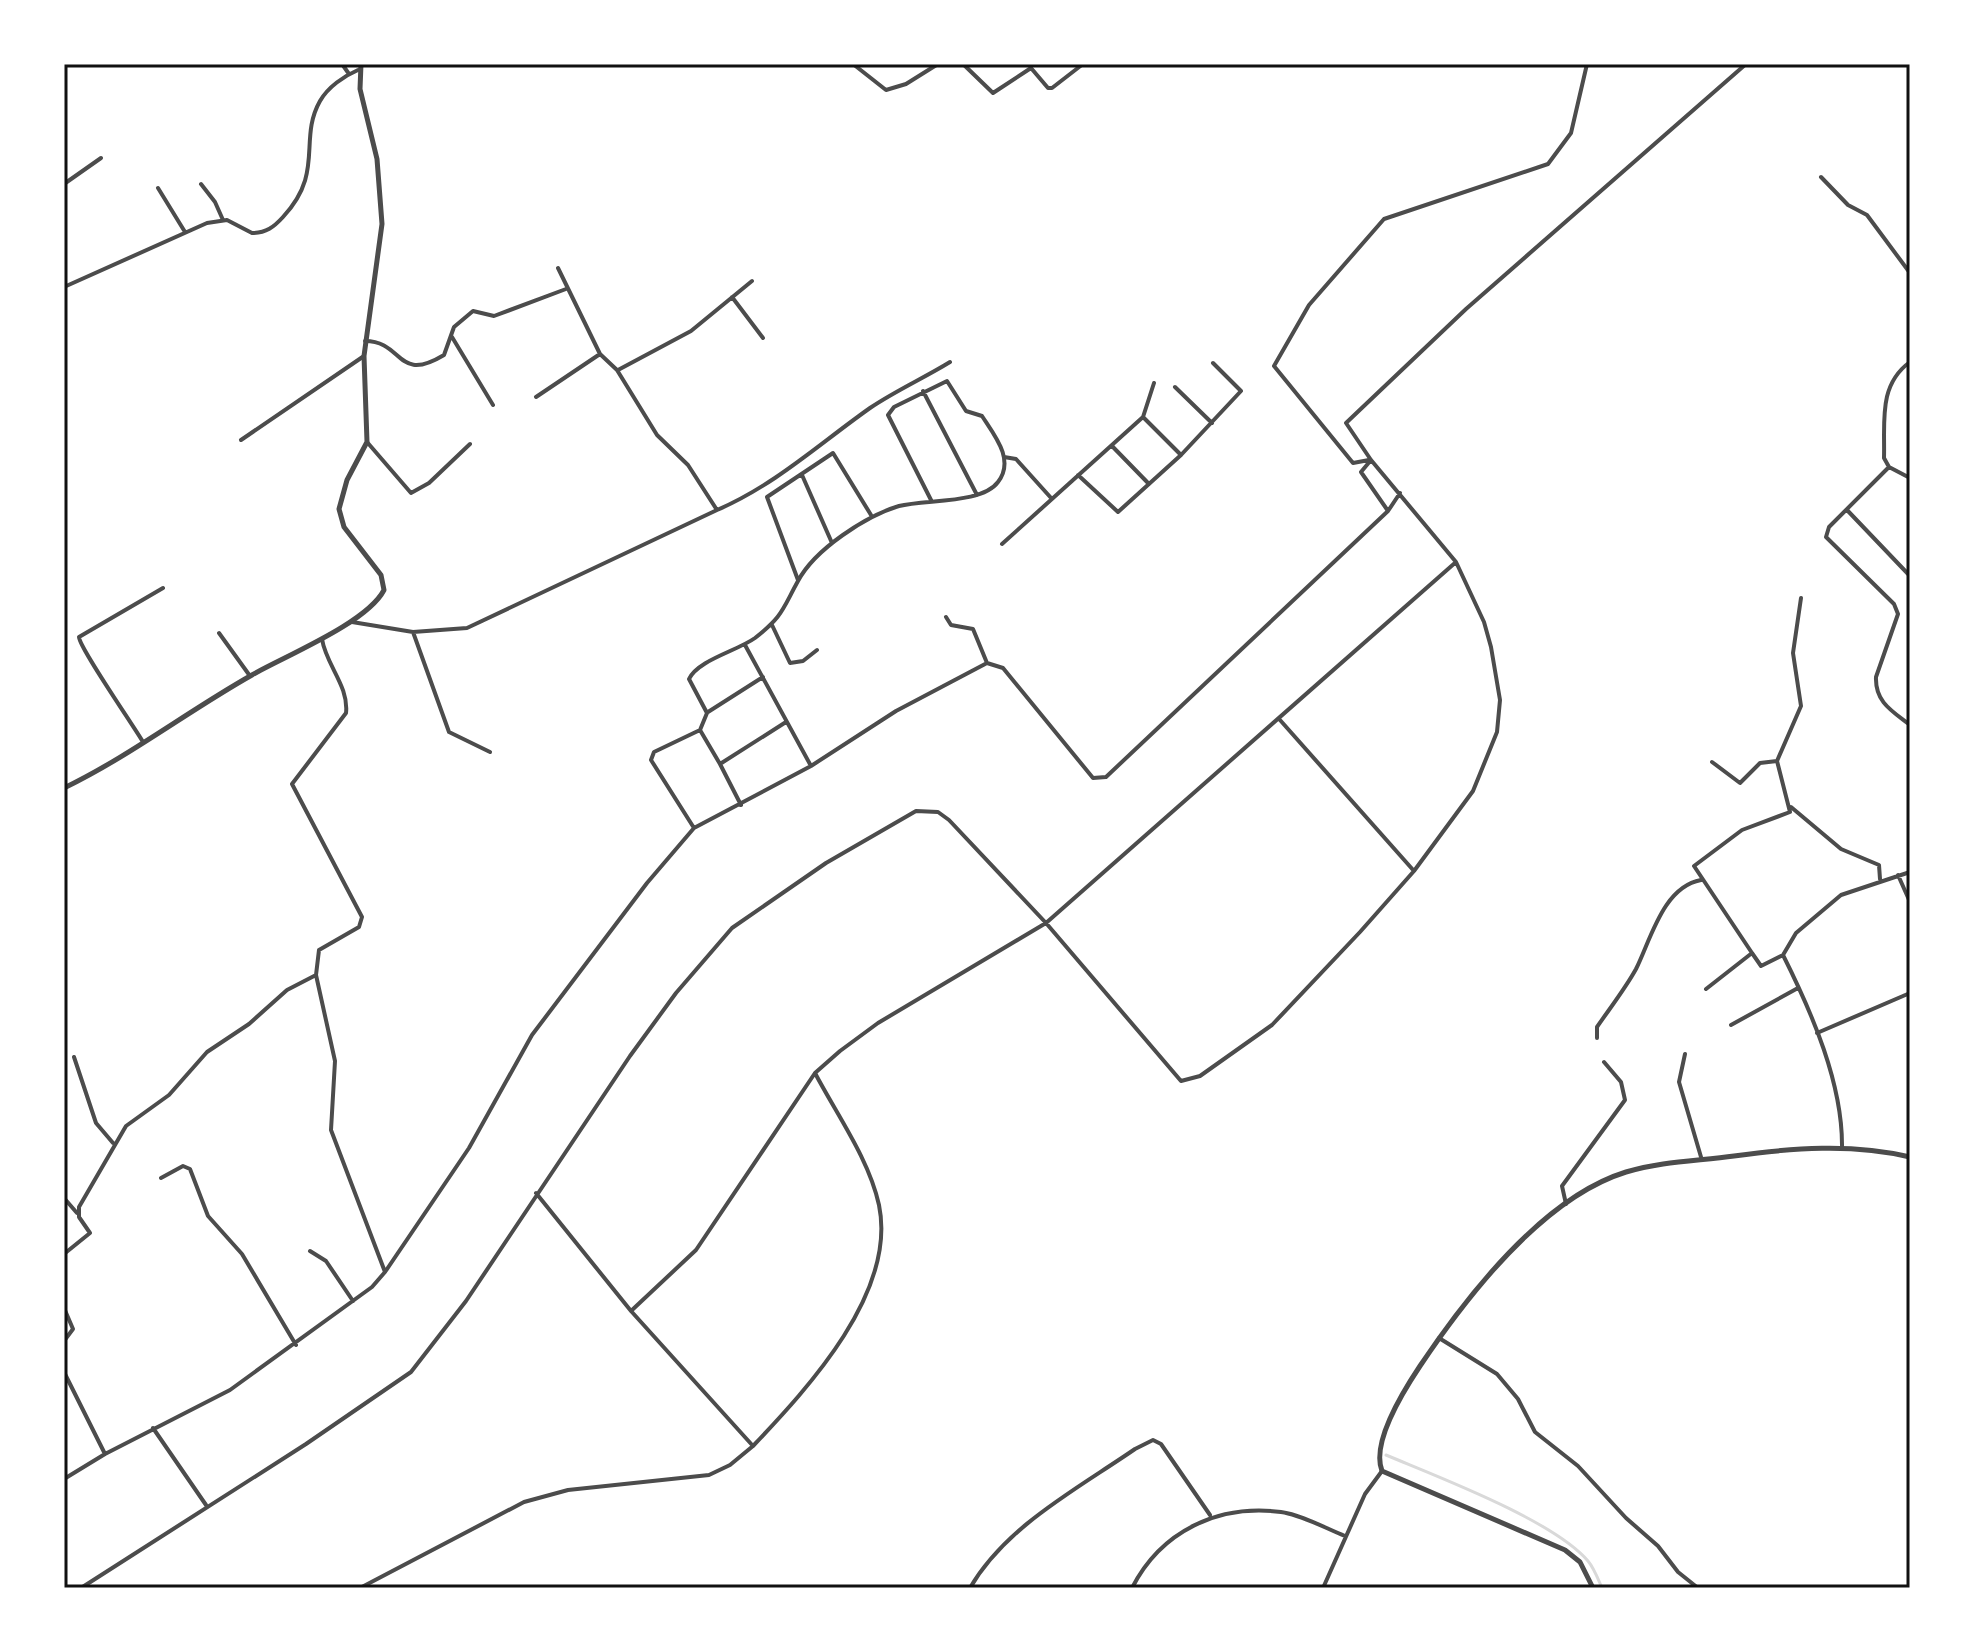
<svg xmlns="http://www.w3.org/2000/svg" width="1974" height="1652" viewBox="0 0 1974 1652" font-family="'Roboto Condensed',sans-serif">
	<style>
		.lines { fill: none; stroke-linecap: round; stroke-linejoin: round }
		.stream { stroke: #d9d9d9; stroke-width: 3 }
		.minor { stroke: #4c4c4c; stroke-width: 4 }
		.tertiary { stroke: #4c4c4c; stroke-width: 5 }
		.neatline { fill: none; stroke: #111; stroke-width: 3 }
	</style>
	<rect width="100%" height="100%" fill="#fff"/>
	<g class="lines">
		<path class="stream" d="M 1386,1455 C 1438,1477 1553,1520 1588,1561 C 1594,1568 1598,1579 1602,1588"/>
		<path class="minor" d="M 342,64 L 349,74
			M 853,64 L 886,90 L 906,84 L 938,64
			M 963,64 L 993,93 L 1031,68 L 1048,88 L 1052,88 L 1083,64
			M 1821,177 L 1848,205 L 1867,215 L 1910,273
			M 64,184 L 101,158
			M 201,184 L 215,202 L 223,220
			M 158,188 L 185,232
			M 558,268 L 600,354 L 617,370 L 657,435 L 688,465 L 717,510 C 775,485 819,444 870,408 C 895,391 924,378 950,362
			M 64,287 L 207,223 L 227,220 L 252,233 C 266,233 274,227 283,217 C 325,172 298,140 320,101 C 328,87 344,76 358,70
			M 732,297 L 763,338
			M 452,337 L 493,405
			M 365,341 C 404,341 396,384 444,355 L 454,327 L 473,311 L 494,316 L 566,289
			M 1910,362 C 1878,385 1885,422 1884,458 L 1889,467 L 1910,478
			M 618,370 L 691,331 L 752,281
			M 1175,387 L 1212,423
			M 923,391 L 977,495
			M 536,397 L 600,354
			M 1143,417 L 1181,455
			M 241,440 L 364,356
			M 367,442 L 411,493 L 429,483 L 470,444
			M 1112,446 L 1149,484
			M 1004,457 L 1016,459 L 1052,499
			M 1369,460 L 1353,463 L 1274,366 L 1309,305 L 1384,219 L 1548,164 L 1571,133 L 1587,64
			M 1889,467 L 1829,527 L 1826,537 L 1894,604 L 1898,614 L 1876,677 C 1875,702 1892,711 1910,725
			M 802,475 L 832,543
			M 1078,475 L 1118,512 L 1181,455 L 1241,391 L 1213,363
			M 1847,510 L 1910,576
			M 1388,511 L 1400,493
			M 1002,544 L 1143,417 L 1154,383
			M 798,580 L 767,497 L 833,453 L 871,515
			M 946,617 L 951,625 L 973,629 L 987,663
			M 352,622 L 413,632 L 467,628 L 717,510
			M 772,625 L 790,663 L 803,661 L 817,650
			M 413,632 L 449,732 L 490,752
			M 219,633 L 250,676
			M 745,645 L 811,766
			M 708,712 L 763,677
			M 1280,720 L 1414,871
			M 143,742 C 133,725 79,647 79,637 L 163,588
			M 1712,762 L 1740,783 L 1760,763 L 1777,761
			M 720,764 L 700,730 L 707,713 L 689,679 C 698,660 737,651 755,638 C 783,616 782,610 798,581 C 815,549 866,516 899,506 C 926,499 982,504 998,482 C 1015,460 995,436 982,416 L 966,411 L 947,381 L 894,407 L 888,415 L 931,500
			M 741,805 L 720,764 L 786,722
			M 1791,807 L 1841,849 L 1879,865 L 1880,879
			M 694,828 L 651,760 L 654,752 L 700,730
			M 1898,875 L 1910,902
			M 1752,953 L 1694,866 L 1742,830 L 1790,812 L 1777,761 L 1801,706 L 1793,653 L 1801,598
			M 1783,955 C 1812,1013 1843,1084 1842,1148
			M 1706,989 L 1752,953 L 1761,966 L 1783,955 L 1796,933 L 1841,895 L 1910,872
			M 1731,1025 L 1798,988
			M 1817,1033 L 1910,993
			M 1597,1038 L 1597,1027 C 1610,1008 1625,989 1636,969 C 1651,939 1663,887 1701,880
			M 1685,1054 L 1679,1082 L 1701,1157
			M 74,1057 L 96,1123 L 113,1143
			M 161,1178 L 183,1166 L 190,1169 L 208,1216 L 242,1254 L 296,1345
			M 536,1193 L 631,1311
			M 64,1198 L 77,1213
			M 1566,1204 L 1562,1186 L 1625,1100 L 1621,1082 L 1604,1062
			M 310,1251 L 326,1261 L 353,1301
			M 64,1254 L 90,1233 L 79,1217 L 79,1207 L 126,1126 L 169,1095 L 207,1052 L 249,1024 L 287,990 L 316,975
			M 385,1272 L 469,1148 L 532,1035 L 647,883 L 694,828 L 811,766 L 896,711 L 987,663 L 1003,668 L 1093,778 L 1106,777 L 1388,511 L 1361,472 L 1371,460
			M 64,1308 L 73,1329 L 64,1341
			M 1439,1338 L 1497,1374 L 1518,1399 L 1535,1432 L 1578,1466 L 1626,1518 L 1658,1546 L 1678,1572 L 1698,1588
			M 64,1372 L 105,1454
			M 153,1428 L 206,1505
			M 753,1446 C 809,1387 897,1292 879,1205 C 869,1159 837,1115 815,1073
			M 64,1479 L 105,1454 L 230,1390 L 372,1287 L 385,1272 L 331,1130 L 335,1061 L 316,975 L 319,950 L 359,927 L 362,917 L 292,784 L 346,713 C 349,686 326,665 322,639
			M 81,1588 L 306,1444 L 411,1372 L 466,1301 L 630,1056 L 676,993 L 732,928 L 826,863 L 916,811 L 938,812 L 949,820 L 1046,923 L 1181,1081 L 1200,1076 L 1272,1025 L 1360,932 L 1414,871 L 1473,791 L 1497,732 L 1500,700 L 1491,647 L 1484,622 L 1456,562 L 1371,460 L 1346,423 L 1466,309 L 1746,64
			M 360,1588 L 524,1502 L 568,1490 L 709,1475 L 730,1465 L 753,1446 L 631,1311 L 696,1250 L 815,1073 L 840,1051 L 878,1023 L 1046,923 L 1456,562
			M 970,1588 C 1006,1526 1077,1489 1135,1449 L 1153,1440 L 1161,1444 L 1210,1515
			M 1132,1588 C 1161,1531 1218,1504 1281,1512 C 1302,1515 1325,1528 1345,1536
			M 1323,1588 L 1365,1494 L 1382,1471"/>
		<path class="tertiary" d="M 64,788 C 130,756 188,711 252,675 C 285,656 367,623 384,590 L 381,575 L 344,527 L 339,509 L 347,480 L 367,442 L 364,356 L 382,224 L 377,159 L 360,89 L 361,64
			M 1593,1588 L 1580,1562 L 1565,1550 L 1382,1471 C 1371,1443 1404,1390 1420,1366 C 1467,1296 1542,1198 1626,1172 C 1662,1161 1698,1161 1734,1156 C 1792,1148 1852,1143 1910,1157"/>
	</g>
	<rect width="1974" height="1652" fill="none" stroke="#ffffff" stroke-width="132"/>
	<rect x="66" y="66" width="1842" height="1520" class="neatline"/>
</svg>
